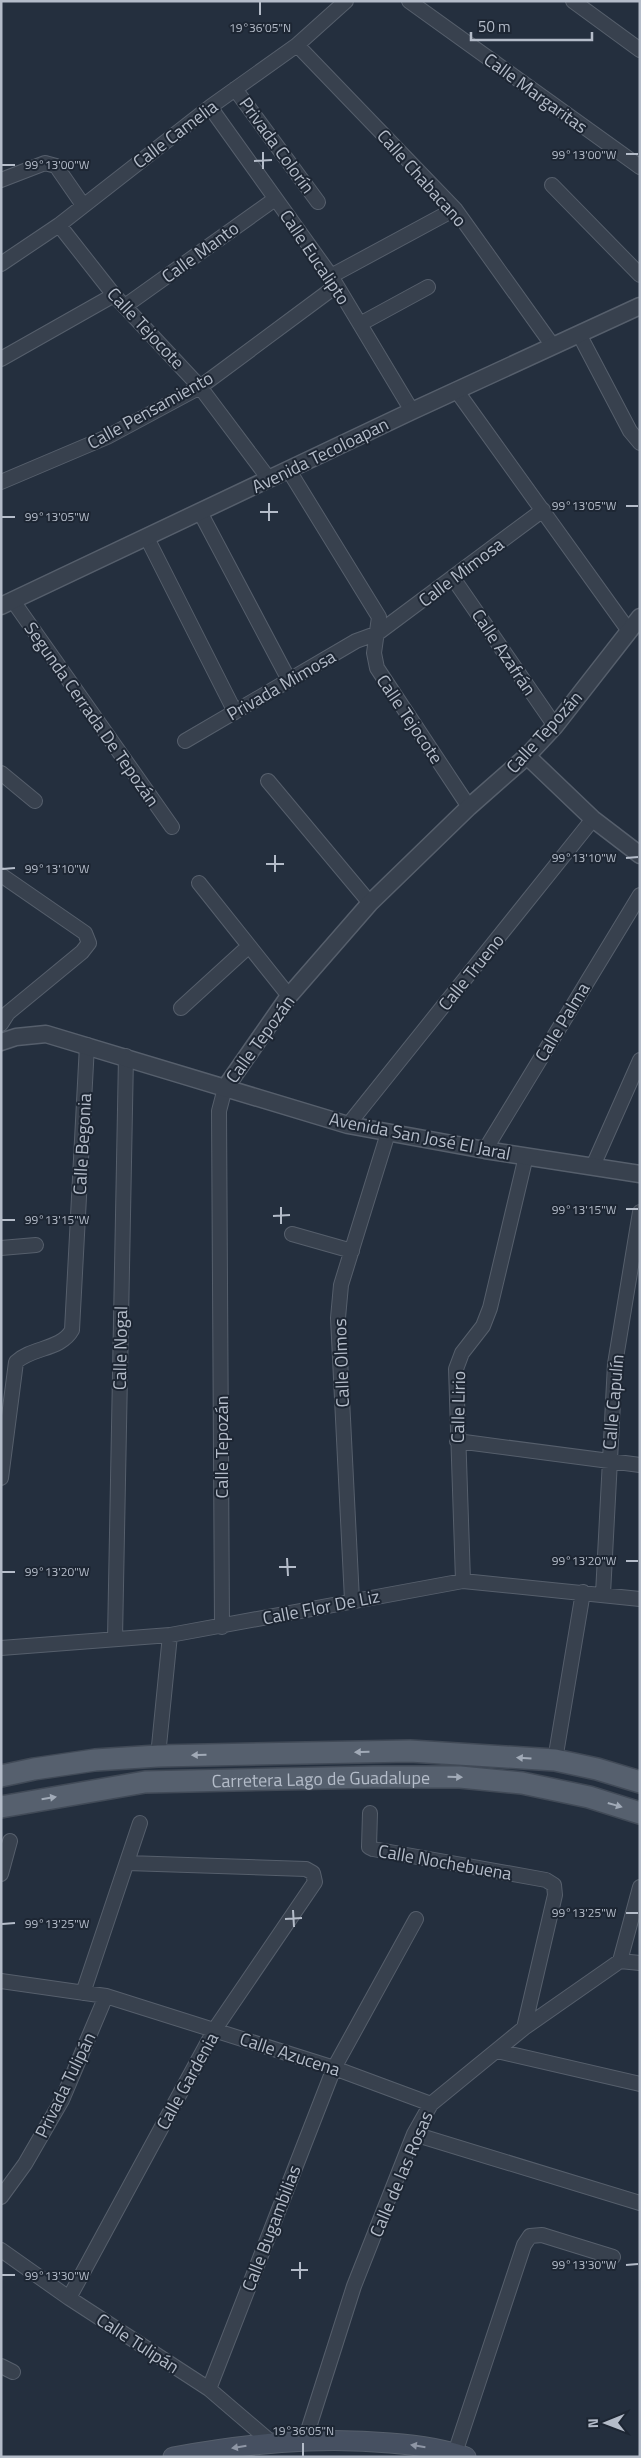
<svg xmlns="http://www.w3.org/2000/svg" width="641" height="2458" viewBox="0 0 641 2458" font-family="'Titillium Web',sans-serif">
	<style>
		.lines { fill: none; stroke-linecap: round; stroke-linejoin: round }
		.minor-casing { stroke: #565f6c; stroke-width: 16 }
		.tertiary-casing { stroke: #565f6c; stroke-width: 19 }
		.secondary-casing { stroke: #565f6c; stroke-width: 21 }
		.primary-casing { stroke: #414a57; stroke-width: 24 }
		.minor { stroke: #38414e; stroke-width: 14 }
		.tertiary { stroke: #38414e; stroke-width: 16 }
		.secondary { stroke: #465061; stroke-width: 19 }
		.primary { stroke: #56606e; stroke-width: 21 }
		.oneway { fill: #a1aab7 }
		.oneway2 { fill: #8e96a5 }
		.ticks { fill: none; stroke: #b4bcc9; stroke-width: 2 }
		.labels { text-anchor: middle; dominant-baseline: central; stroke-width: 4; stroke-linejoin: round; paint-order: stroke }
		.street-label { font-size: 18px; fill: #b4bcc9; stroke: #1d2633 }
		.ticks-label { font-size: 12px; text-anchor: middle; fill: #b4bcc9; stroke: #1d2633; stroke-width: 4; stroke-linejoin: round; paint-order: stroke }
	</style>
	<rect width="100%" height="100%" fill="#242f3e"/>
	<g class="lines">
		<defs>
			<path id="minor" d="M 409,1 L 640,167
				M 573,1 L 640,50
				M 297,45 L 455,209 L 553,346
				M 235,89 L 318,202
				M 210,107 L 331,276 L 412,411
				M 1,180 L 45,163 L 56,166 L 83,205
				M 552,185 L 640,275
				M 59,225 L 114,295 L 200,387 L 269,479
				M 1,264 L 59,225 L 210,107 L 297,45 L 346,1
				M 331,276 L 455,209
				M 125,306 L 275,199
				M 360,324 L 428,287
				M 579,334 L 630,431 L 640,443
				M 1,359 L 114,295
				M 456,390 L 629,631
				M 288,469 L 379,617 L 374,653 L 377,668 L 469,807
				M 1,482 L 107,437 L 200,387 L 336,286
				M 200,512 L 289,680
				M 147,538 L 235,712
				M 453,578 L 555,726
				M 13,601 L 172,827
				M 185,741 L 356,641 L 378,633 L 543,510
				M 1,773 L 35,801
				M 268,781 L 370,903
				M 1,875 L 85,933 L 89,943 L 82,952 L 8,1013 L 1,1024
				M 199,883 L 289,996
				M 181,1008 L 249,946
				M 348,1125 L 593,819
				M 485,1150 L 640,895
				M 593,1166 L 640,1060
				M 292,1234 L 352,1251
				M 1,1248 L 36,1245
				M 457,1441 L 640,1465
				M 1,1478 L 16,1362 C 32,1347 61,1350 72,1330 L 87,1045
				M 463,1581 L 456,1369 L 462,1353 L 483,1326 L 490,1308 L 526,1156
				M 603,1594 L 615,1364 L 640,1212
				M 352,1600 L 338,1318 L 341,1285 L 388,1133
				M 222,1627 L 219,1111 L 225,1088
				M 115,1639 L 126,1056
				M 1,1648 L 170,1635 L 463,1581 L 640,1599
				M 158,1756 L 170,1635
				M 555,1760 L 583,1592
				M 370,1813 L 369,1847 L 373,1849 L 546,1880 L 554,1885 L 555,1895 L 524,2028
				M 1,1874 L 10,1841
				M 620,1961 L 640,1887
				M 1,1981 L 106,1996 L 334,2068 L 431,2104
				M 83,1993 L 140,1823
				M 497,2051 L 640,2084
				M 414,2134 L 640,2203
				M 1,2197 L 25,2164 L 62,2100 L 106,1996
				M 1,2250 L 69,2298 L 209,2389 L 271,2442
				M 69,2298 L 215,2029 L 315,1882 L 313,1873 L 306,1869 L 127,1863
				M 1,2366 L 13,2372
				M 209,2389 L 334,2068 L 416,1919
				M 305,2440 L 354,2286 L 414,2134 L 431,2104 L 524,2028 L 620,1961 L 640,1963
				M 455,2453 L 524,2245 L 530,2236 L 542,2235 L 613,2257"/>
			<path id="tertiary" d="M 1,606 L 412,411 L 640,306
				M 527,756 L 593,819 L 640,855
				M 1,1042 L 16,1037 L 46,1034 L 348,1125 L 485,1150 L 640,1174
				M 225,1088 L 289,996 L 370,903 L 469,807 L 527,756 L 555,726 L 640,617"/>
			<path id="secondary" d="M 173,2457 C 245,2444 317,2436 390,2443 C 416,2445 442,2448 466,2457"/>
			<g id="primary">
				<path d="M 1,1776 L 34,1769 L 95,1760 L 158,1756 L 410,1751 L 555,1760 L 597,1769 L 640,1782"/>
				<path id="s1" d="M 1,1807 L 145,1782 L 373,1777 L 460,1777 L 522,1783 L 589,1797 L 640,1813"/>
			</g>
		</defs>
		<use href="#minor" class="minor-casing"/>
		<use href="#tertiary" class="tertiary-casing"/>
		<use href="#secondary" class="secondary-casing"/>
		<use href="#primary" class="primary-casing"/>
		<use href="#minor" class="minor"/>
		<use href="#tertiary" class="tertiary"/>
		<use href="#secondary" class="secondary"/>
		<use href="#primary" class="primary"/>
	</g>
	<defs><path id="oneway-solid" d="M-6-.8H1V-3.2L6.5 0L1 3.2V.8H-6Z" transform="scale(1.25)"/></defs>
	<g class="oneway">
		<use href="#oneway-solid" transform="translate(362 1752) rotate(179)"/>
		<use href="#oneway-solid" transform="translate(199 1755) rotate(179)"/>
		<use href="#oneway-solid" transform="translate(524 1758) rotate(-176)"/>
		<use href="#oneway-solid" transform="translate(455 1777) rotate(2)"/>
		<use href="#oneway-solid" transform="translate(49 1798) rotate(-9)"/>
		<use href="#oneway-solid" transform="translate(615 1805) rotate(16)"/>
	</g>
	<g class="oneway2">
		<use href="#oneway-solid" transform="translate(418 2446) rotate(-171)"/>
		<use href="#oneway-solid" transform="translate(239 2447) rotate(171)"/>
	</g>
	<path class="ticks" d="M 260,2 L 260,15M 263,152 L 263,169M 626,154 L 638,154M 254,161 L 272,160M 2,165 L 15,165M 269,503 L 269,521M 626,506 L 638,506M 260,512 L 278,512M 2,517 L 15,517M 275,855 L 275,872M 626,858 L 638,857M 266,864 L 284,864M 2,869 L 15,868M 281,1207 L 281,1224M 626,1209 L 638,1209M 273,1216 L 290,1215M 2,1220 L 15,1220M 287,1558 L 288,1576M 626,1561 L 638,1561M 279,1567 L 296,1567M 2,1572 L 15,1572M 293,1910 L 294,1927M 626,1913 L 638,1913M 285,1919 L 302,1918M 2,1924 L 15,1923M 300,2262 L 300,2279M 626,2265 L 638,2264M 291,2270 L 308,2270M 2,2275 L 15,2275M 303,2443 L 303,2456"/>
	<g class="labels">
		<g class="street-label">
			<text transform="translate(536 93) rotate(36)">Calle Margaritas</text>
			<text transform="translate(175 134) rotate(-37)">Calle Camelia</text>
			<text transform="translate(277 145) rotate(54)">Privada Colorín</text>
			<text transform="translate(422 178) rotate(48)">Calle Chabacano</text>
			<text transform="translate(200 252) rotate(-36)">Calle Manto</text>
			<text transform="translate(315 257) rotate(56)">Calle Eucalipto</text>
			<text transform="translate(146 328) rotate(47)">Calle Tejocote</text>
			<text transform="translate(150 410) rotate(-29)">Calle Pensamiento</text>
			<text transform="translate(320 455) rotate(-26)">Avenida Tecoloapan</text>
			<text transform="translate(461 572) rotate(-37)">Calle Mimosa</text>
			<text transform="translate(504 652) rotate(56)">Calle Azafrán</text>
			<text transform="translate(281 685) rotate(-30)">Privada Mimosa</text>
			<text transform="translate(92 714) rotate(55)">Segunda Cerrada De Tepozán</text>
			<text transform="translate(410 719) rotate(56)">Calle Tejocote</text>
			<text transform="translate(544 732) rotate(-48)">Calle Tepozán</text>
			<text transform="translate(471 972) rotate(-51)">Calle Trueno</text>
			<text transform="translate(562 1022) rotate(-59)">Calle Palma</text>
			<text transform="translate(260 1039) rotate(-54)">Calle Tepozán</text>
			<text transform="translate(420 1136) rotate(11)">Avenida San José El Jaral</text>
			<text transform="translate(82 1144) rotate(-87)">Calle Begonia</text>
			<text transform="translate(120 1348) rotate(-89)">Calle Nogal</text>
			<text transform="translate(341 1363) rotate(-92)">Calle Olmos</text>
			<text transform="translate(613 1402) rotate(-85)">Calle Capulín</text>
			<text transform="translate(458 1407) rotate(-89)">Calle Lirio</text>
			<text transform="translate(221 1447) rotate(-90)">Calle Tepozán</text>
			<text transform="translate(321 1607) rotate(-11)">Calle Flor De Liz</text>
			<text stroke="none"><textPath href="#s1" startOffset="322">Carretera Lago de Guadalupe</textPath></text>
			<text transform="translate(445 1862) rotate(10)">Calle Nochebuena</text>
			<text transform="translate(290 2054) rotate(18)">Calle Azucena</text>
			<text transform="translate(187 2081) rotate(-61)">Calle Gardenia</text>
			<text transform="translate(65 2085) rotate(-64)">Privada Tulipán</text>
			<text transform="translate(401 2174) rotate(-67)">Calle de las Rosas</text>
			<text transform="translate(271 2228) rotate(-69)">Calle Bugambilias</text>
			<text transform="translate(138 2343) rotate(33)">Calle Tulipán</text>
		</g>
	</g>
	<g class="ticks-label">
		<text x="260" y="32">19°36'05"N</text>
		<text x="584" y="159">99°13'00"W</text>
		<text x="57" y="169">99°13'00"W</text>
		<text x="584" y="510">99°13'05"W</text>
		<text x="57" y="521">99°13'05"W</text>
		<text x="584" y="862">99°13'10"W</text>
		<text x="57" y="873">99°13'10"W</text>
		<text x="584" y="1214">99°13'15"W</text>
		<text x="57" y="1224">99°13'15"W</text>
		<text x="584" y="1565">99°13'20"W</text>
		<text x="57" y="1576">99°13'20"W</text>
		<text x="584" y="1917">99°13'25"W</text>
		<text x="57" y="1928">99°13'25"W</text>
		<text x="584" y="2269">99°13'30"W</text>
		<text x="57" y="2280">99°13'30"W</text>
		<text x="303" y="2435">19°36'05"N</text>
	</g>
	<rect width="641" height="2458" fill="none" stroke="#b4bcc9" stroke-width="5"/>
	<g transform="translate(606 2423) rotate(269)" stroke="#1d2633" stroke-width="4" paint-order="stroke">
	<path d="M0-4L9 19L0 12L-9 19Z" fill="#b4bcc9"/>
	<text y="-8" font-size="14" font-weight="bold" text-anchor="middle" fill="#b4bcc9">N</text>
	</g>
	<path d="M471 32v8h121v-8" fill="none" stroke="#b4bcc9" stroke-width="2.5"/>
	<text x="478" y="32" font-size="15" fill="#b4bcc9" stroke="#1d2633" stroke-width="4" paint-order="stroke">50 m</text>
</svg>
